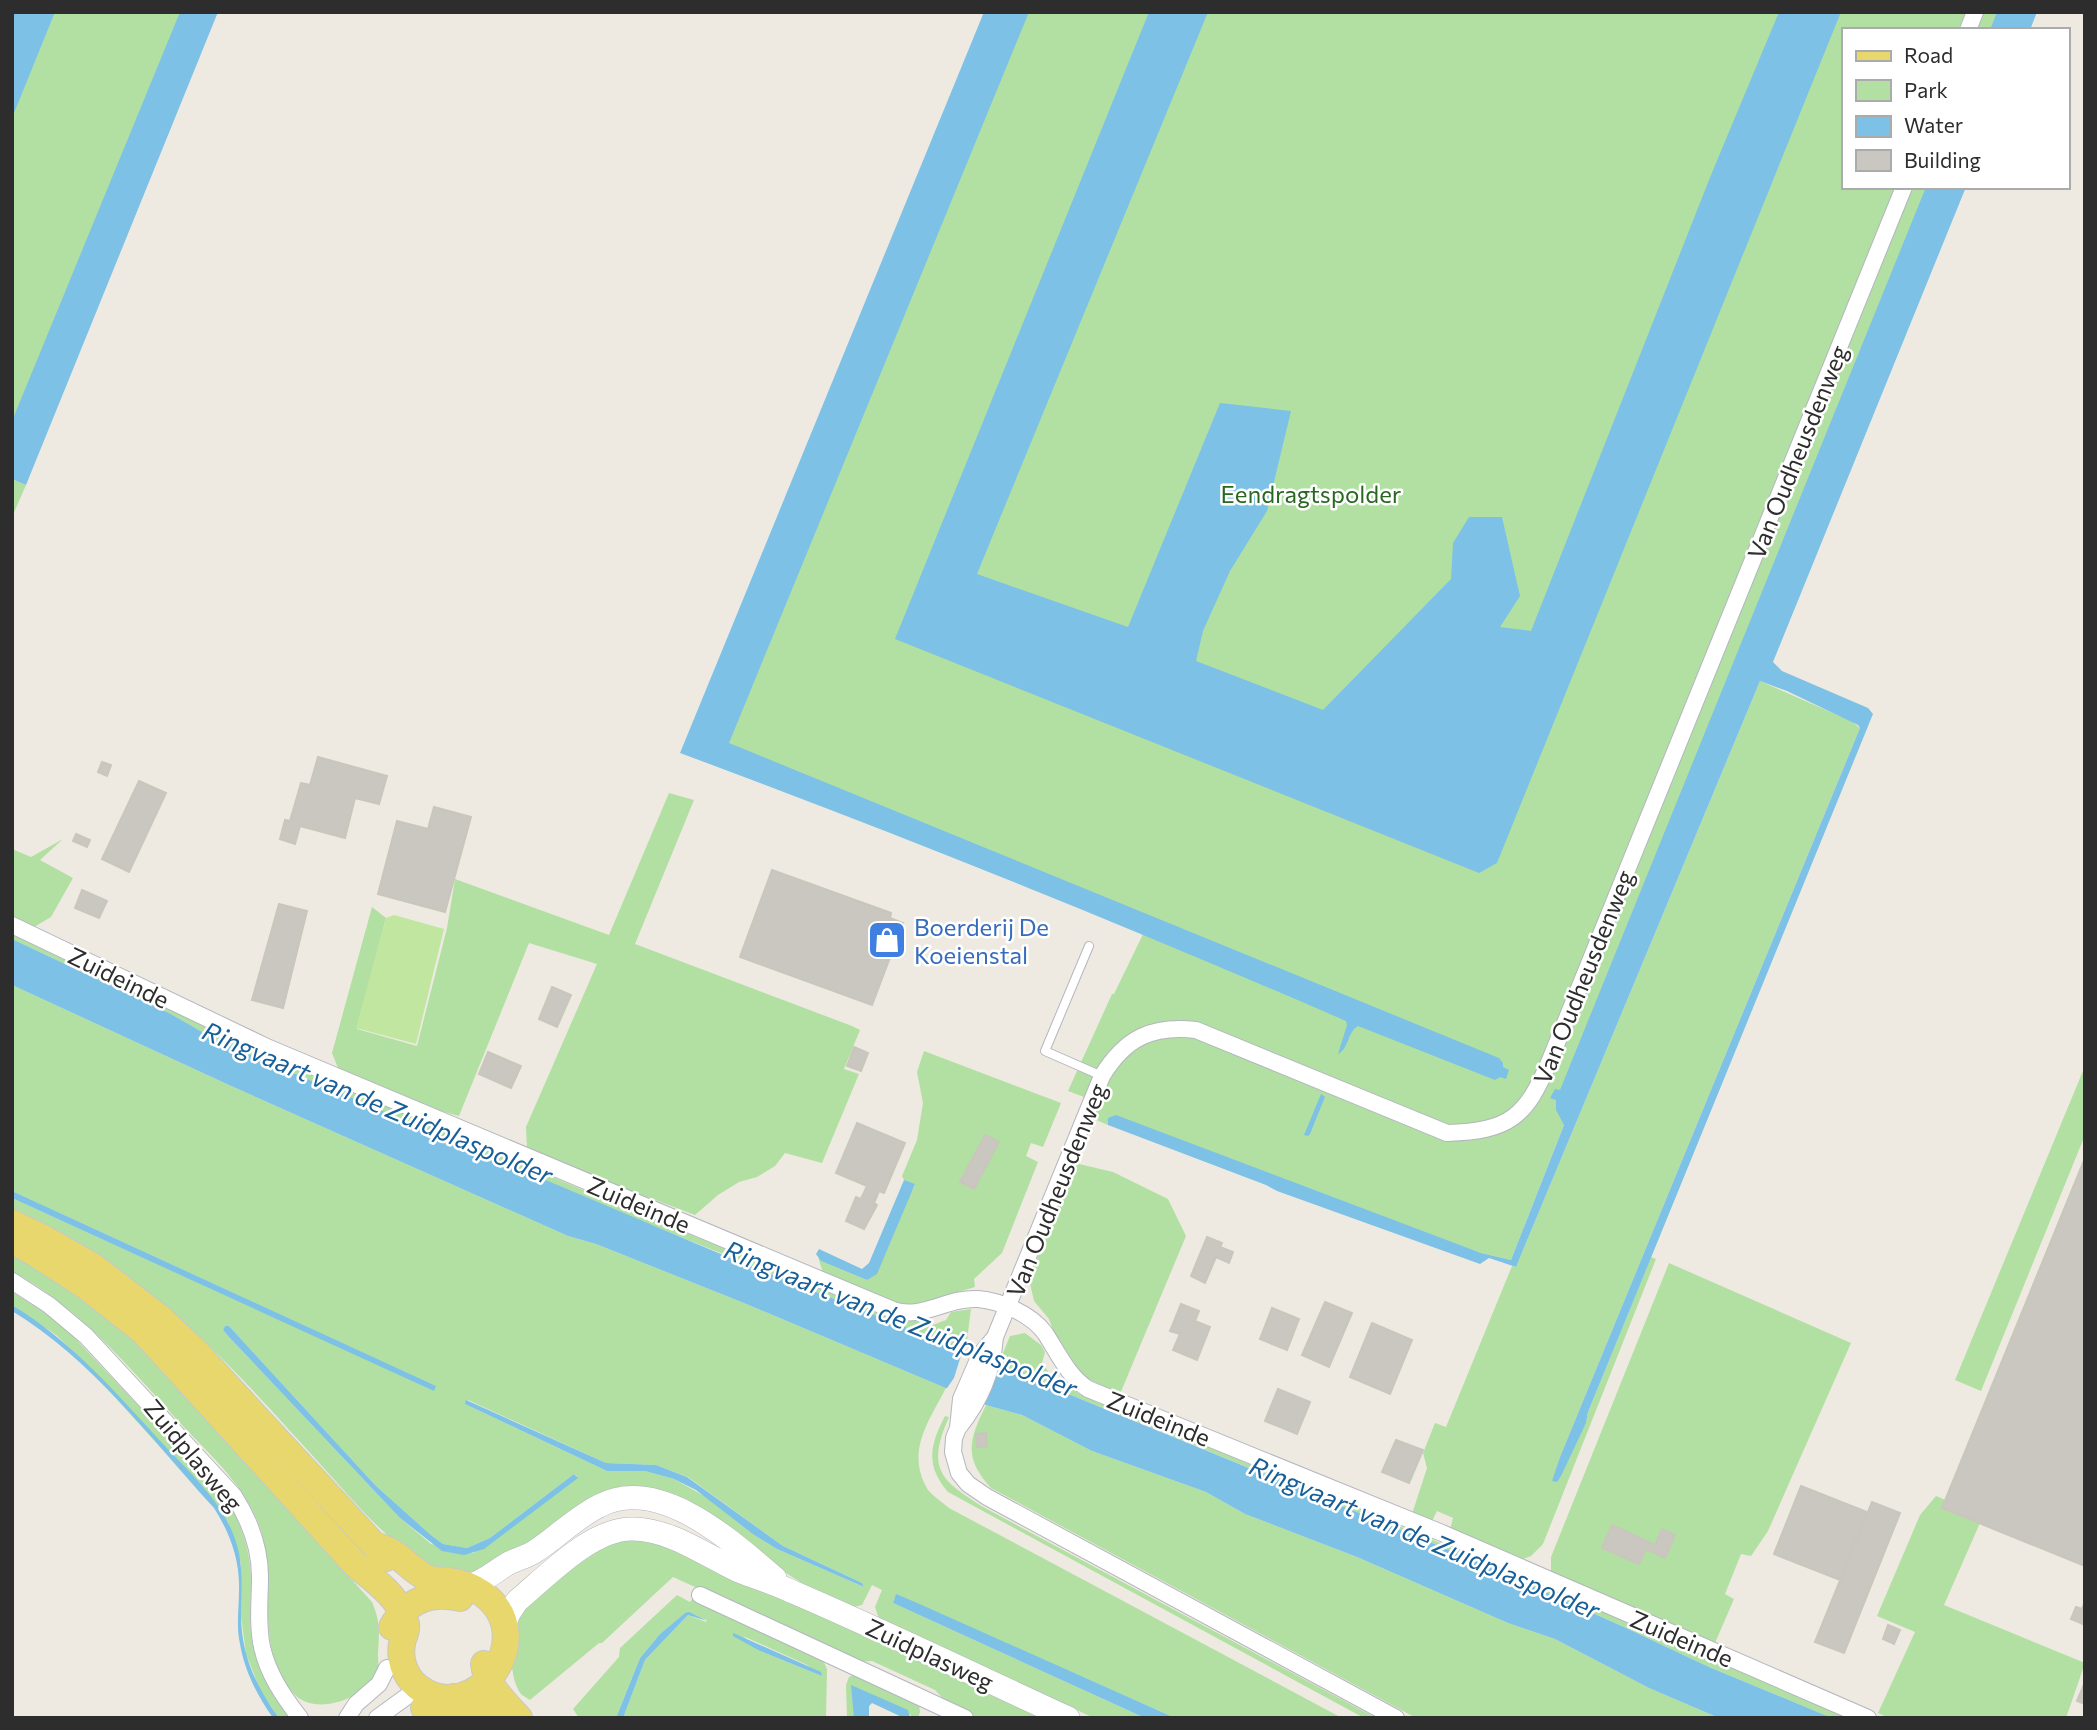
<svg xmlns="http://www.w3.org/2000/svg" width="2097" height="1730" viewBox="0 0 2097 1730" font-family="Commissioner,sans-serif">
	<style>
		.green { fill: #b1e0a2; fill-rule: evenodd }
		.pitch { fill: #c1e69f }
		.water { fill: #7dc1e7 }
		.pier { fill: #eeeae1 }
		.building { fill: #cac6c0; stroke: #c9c6bb; stroke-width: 2 }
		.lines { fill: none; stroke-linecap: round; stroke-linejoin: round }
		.lane-casing { stroke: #b4b6bf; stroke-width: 10 }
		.street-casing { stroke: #b4b6bf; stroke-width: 18 }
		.secondary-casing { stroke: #b4b6bf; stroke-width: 24 }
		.primary-casing { stroke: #c8c8c8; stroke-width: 28 }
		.lane { stroke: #fff; stroke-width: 8 }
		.street { stroke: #fff; stroke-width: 16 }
		.secondary { stroke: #fff; stroke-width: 23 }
		.primary { stroke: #e8d76c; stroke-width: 26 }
		.labels { text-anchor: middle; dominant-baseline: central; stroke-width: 5; stroke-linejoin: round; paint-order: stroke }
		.street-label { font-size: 24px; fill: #2d2d2d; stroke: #fff }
		.park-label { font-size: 24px; fill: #286720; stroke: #fff }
		.shop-label { font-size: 24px; fill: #366cbe; stroke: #fff; text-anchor: start }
		.water-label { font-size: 26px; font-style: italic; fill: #175f98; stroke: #fff }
	</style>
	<rect width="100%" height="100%" fill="#eeeae1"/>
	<path class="green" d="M 12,12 L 197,12 L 12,455 Z
		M 1010,12 L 2003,12 L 1996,30 L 1843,30 L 1843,187 L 1932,187 L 1511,1260 L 1481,1253 L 1108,1118 L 1108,1125 L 1094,1119 L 1100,1103 L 1068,1091 L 1112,994 L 1114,994 L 1147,926 L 710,750 Z
		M 12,479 L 26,485 L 12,517 Z
		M 1760,681 L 1851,721 L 1860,728 L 1560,1457 L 1553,1481 L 1586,1423 L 1588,1412 L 1651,1257 L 1656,1259 L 1543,1544 L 1531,1556 L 1521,1560 L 1450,1530 L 1453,1518 L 1437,1511 L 1432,1521 L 1412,1514 L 1427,1468 L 1423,1453 L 1435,1423 L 1446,1427 L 1512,1266 L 1516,1267 Z
		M 669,793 L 694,800 L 635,944 L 852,1026 L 860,1030 L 844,1069 L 859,1074 L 822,1163 L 785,1153 L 775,1166 L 757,1177 L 739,1182 L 718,1195 L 695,1215 L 560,1164 L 527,1150 L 526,1127 L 597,964 L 529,943 L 459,1116 L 433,1109 L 338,1068 L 332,1053 L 372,907 L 386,918 L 357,1029 L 417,1046 L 447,928 L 455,879 L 609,935 Z
		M 63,839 L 40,860 L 73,878 L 51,917 L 34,927 L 12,916 L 12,849 L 31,857 Z
		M 12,934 C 301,1075 599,1198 897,1319 L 919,1321 L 930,1326 L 946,1320 L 951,1312 L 971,1309 L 966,1348 L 961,1346 L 958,1340 L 961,1350 L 636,1219 L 220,1042 L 169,1013 L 12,939 Z
		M 12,985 L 229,1085 L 568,1236 L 596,1244 L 744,1303 L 946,1388 C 929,1421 905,1452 928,1490 C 933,1496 942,1502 949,1508 L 1342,1718 L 1175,1718 L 896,1595 L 893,1603 L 1145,1718 L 1094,1718 L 879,1619 L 875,1607 L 882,1590 L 872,1585 L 862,1605 L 854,1607 C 835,1598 814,1591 797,1580 C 761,1558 670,1486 633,1486 C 562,1486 506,1595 443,1572 C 399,1557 352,1499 321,1465 C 280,1420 239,1373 193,1331 C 140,1283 73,1250 12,1213 L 12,1198 L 434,1390 L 435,1386 L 12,1191 ZM 225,1326 L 229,1326 L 376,1486 L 432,1536 L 443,1544 L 467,1548 L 490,1538 L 574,1474 L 577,1476 L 473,1553 L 431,1544 L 400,1518 L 229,1337 L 223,1330 ZM 468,1400 L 606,1463 L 656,1465 L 688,1477 L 783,1546 L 862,1583 L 864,1587 L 777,1549 L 754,1535 L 706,1497 L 674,1479 L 645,1471 L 607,1471 L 465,1404 Z
		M 924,1051 L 1061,1103 L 1043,1147 L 1031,1143 L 1026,1156 L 1038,1162 L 1002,1253 L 974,1279 L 975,1287 L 911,1306 L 899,1304 L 823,1273 L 818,1257 L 821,1261 L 867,1280 L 915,1185 L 904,1180 L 902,1176 L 917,1140 L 923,1103 L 917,1072 Z
		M 2085,1066 L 2085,1135 L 1981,1391 L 1955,1380 Z
		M 1075,1163 L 1113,1172 L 1168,1199 L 1186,1236 L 1120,1394 L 1082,1376 L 1053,1330 L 1049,1319 L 1034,1301 L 1029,1279 Z
		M 12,1249 L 115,1316 L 372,1602 C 381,1623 379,1632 378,1654 C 378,1658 379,1665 378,1670 C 368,1698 315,1718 293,1693 C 254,1648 276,1586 262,1534 C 250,1490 211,1456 181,1424 C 130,1368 80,1308 12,1271 Z
		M 1669,1263 L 1851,1343 L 1768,1531 L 1751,1556 L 1741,1554 L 1725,1594 L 1734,1599 L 1715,1643 L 1551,1572 L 1551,1557 Z
		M 12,1292 L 44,1312 L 71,1334 L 227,1500 C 242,1526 251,1552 251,1582 C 251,1605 248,1628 254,1651 C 261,1676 273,1697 289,1718 L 279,1718 L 261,1692 L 246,1654 L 241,1616 L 241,1563 L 228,1522 L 72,1350 L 56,1335 L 12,1305 Z
		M 1025,1333 L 1041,1345 L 1045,1352 L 1042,1363 L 1053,1378 L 1064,1381 L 1079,1394 L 1559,1592 L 1850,1718 L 1832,1718 L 1709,1667 L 1624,1627 L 1459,1554 L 998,1365 L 1010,1336 Z
		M 986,1405 L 1022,1415 L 1092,1451 L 1206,1492 L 1245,1514 L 1357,1557 L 1508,1623 L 1555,1639 L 1649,1688 L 1719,1718 L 1416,1718 L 991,1488 C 963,1457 969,1440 986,1405 Z
		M 945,1416 L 949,1417 C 926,1469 940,1480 985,1508 L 1376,1718 L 1364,1718 L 948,1492 C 925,1465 930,1445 945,1416 Z
		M 1936,1496 L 1983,1516 L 1944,1605 L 2085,1663 L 2066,1718 L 1889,1718 L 1878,1713 L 1915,1632 L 1877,1616 L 1920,1515 Z
		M 655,1539 L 1044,1718 L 978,1718 L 947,1703 L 935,1690 L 872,1661 L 859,1662 L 673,1577 L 602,1643 L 599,1643 L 530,1700 C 527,1698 523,1696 521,1694 C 506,1675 510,1623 525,1606 C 540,1589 591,1548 612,1541 C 624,1537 642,1539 655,1539 Z
		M 677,1595 L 690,1602 L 693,1598 L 822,1658 L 827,1669 L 826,1718 L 623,1718 L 645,1660 L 688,1615 L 706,1622 L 707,1620 L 685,1613 L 660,1634 L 640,1658 L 616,1718 L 579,1718 L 573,1709 L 619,1657 L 620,1648 ZM 743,1636 L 807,1665 L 822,1676 L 760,1651 Z
		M 857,1673 L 919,1704 L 920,1712 L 918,1718 L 910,1718 L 911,1715 L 854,1697 L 854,1718 L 847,1718 L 846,1685 L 849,1677 Z"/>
	<path class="pitch" d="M 394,915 L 444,929 L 416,1044 L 356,1028 L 386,918 Z"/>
	<path class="water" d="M 12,12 L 55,12 L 12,118 Z
		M 180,12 L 218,12 L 26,485 L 12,479 L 12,421 Z
		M 984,12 L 1029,12 L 729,743 L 1499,1058 L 1503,1063 L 1503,1067 L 1509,1070 L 1506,1079 L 1500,1077 L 1495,1080 L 1358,1026 C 1347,1032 1349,1049 1338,1054 L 1347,1025 L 1346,1021 C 1127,926 904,836 680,753 Z
		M 1149,12 L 1208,12 L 977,574 L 1128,627 L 1220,403 L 1291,411 L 1267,511 L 1230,571 L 1203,631 L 1196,661 L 1323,710 L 1451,579 L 1453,543 L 1469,517 L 1502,517 L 1520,596 L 1500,627 L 1531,631 L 1711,175 L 1779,12 L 1841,12 L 1497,863 L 1479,873 L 895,639 Z
		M 1997,12 L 2037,12 L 2030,30 L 1990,30 Z
		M 1926,187 L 1966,187 L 1773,662 L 1782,671 L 1868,708 L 1873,714 L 1588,1412 L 1586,1423 L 1561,1476 L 1557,1482 L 1552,1481 L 1560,1457 L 1860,728 L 1858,725 L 1787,691 L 1760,681 L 1516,1267 L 1489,1258 L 1480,1264 L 1277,1191 L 1266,1185 L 1108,1125 L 1108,1118 L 1116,1115 L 1481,1253 L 1511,1260 L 1564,1125 L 1556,1110 L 1556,1100 L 1550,1098 L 1555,1089 L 1560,1090 Z
		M 12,939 L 169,1013 L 220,1042 L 723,1255 L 900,1325 L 1459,1554 L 1624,1627 L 1709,1667 L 1832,1718 L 1719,1718 L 1649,1688 L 1555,1639 L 1508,1623 L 1357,1557 L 1245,1514 L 1206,1492 L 1092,1451 L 1022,1415 L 986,1405 L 744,1303 L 596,1244 L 568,1236 L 229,1085 L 12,985 Z
		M 1321,1094 L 1325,1097 L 1310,1134 L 1308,1136 L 1304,1135 Z
		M 904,1180 L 915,1184 L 877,1274 L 867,1280 L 821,1261 L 816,1254 L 819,1249 L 862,1269 L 869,1263 Z
		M 12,1191 L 436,1386 L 434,1391 L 12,1198 Z
		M 12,1305 C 72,1341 117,1394 164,1445 C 191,1474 224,1503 236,1542 C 244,1567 241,1590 241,1615 C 241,1654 256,1687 279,1718 L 273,1718 C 257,1695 245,1672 240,1644 C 236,1626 239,1608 239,1590 C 240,1560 230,1533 214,1508 C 151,1439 93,1360 12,1311 Z
		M 225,1326 L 229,1326 L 376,1486 L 432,1536 L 443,1544 L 467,1548 L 490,1538 L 574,1474 L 578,1478 L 484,1549 L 464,1555 L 442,1551 L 400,1518 L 229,1337 L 223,1330 Z
		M 466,1400 L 606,1463 L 656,1465 L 687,1477 L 783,1546 L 862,1583 L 864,1587 L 777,1549 L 754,1535 L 696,1490 L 674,1479 L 645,1471 L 607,1471 L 465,1404 Z
		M 896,1594 L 915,1602 L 1175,1718 L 1145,1718 L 893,1603 Z
		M 689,1612 L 707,1621 L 688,1615 L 645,1660 L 623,1718 L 616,1718 L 640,1658 L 660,1634 L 685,1613 Z
		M 733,1633 L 821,1672 L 822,1676 L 760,1651 L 733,1636 Z
		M 851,1685 L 908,1710 L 910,1718 L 904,1718 L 872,1703 L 869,1706 L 869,1718 L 854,1718 Z"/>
	<path class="pier" d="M 963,1349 L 1001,1364 L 987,1392 L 984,1409 L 945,1391 L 954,1378 Z"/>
	<path class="building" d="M 318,757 L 387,776 L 379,804 L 355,798 L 345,838 L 300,826 L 295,844 L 280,839 L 285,820 L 290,821 L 301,783 L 310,785 Z
		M 102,762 L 111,765 L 107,776 L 98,772 Z
		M 139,781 L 166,793 L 129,872 L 102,859 Z
		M 434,807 L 471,817 L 445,912 L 378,894 L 397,821 L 428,829 Z
		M 76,834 L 90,840 L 87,847 L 73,841 Z
		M 772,870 L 891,913 L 890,918 L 903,923 L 872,1005 L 740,957 Z
		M 82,890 L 107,901 L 99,918 L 75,908 Z
		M 279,904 L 307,911 L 283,1008 L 252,1000 Z
		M 552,987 L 571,995 L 557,1027 L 539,1019 Z
		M 854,1047 L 868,1053 L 861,1071 L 847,1066 Z
		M 488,1052 L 521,1066 L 511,1088 L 479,1074 Z
		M 857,1123 L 905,1143 L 884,1193 L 879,1191 L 874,1203 L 877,1205 L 864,1229 L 846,1221 L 856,1197 L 861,1199 L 867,1186 L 836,1173 Z
		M 985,1135 L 999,1142 L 974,1189 L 960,1182 Z
		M 2085,1158 L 2085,1566 L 1942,1508 Z
		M 1207,1237 L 1222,1243 L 1220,1247 L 1233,1252 L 1229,1263 L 1216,1257 L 1205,1283 L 1191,1276 Z
		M 1325,1302 L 1352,1313 L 1329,1367 L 1302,1355 Z
		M 1181,1304 L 1199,1311 L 1195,1321 L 1210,1327 L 1197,1360 L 1173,1350 L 1180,1334 L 1170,1331 Z
		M 1272,1308 L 1299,1319 L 1287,1350 L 1260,1339 Z
		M 1372,1323 L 1412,1340 L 1390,1394 L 1350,1377 Z
		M 1278,1389 L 1310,1402 L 1297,1434 L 1265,1421 Z
		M 986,1433 L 987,1447 L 977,1447 L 976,1434 Z
		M 1396,1440 L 1423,1450 L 1409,1483 L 1382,1472 Z
		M 1801,1486 L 1867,1512 L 1840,1580 L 1774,1554 Z
		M 1872,1502 L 1900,1513 L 1844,1653 L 1815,1642 Z
		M 1612,1525 L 1655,1545 L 1662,1529 L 1675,1535 L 1665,1558 L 1646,1549 L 1639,1564 L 1602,1548 Z
		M 2085,1602 L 2085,1625 L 2071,1619 L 2076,1607 L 2082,1609 Z
		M 1888,1625 L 1900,1630 L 1894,1644 L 1883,1639 Z
		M 2085,1682 L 2085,1704 L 2077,1701 Z"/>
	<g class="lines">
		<defs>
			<path id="lane" d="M 1089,946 L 1045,1051 L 1102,1076"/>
			<path id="street" d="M 1968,30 L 1975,12
				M 12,925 L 269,1048 L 893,1310 C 922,1320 948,1297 978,1299 C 1001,1301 1031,1314 1045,1333 C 1058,1353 1068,1376 1088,1389 L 1442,1533 L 1868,1718
				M 12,1281 L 49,1305 L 86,1336 L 234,1496 C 250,1521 260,1547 260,1577 C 260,1600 257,1624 262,1647 C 268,1674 283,1696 300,1718
				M 959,1427 C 981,1399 992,1373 995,1337
				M 700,1595 L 965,1718
				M 347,1718 L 356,1704 L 379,1684 L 387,1668
				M 377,1718 L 406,1697
				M 1396,1718 L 987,1497 L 968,1484 L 959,1473 L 953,1452 L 954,1438 L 958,1428 L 961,1399 L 980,1355 L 995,1337 L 1102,1076 C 1125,1038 1152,1025 1196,1030 L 1447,1133 C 1510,1131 1526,1117 1550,1060 L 1904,187"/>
			<path id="secondary" d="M 468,1586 C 484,1582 495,1571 509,1563 C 517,1559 526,1557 534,1552 C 556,1538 575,1518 599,1506 C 659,1474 731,1541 775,1578
				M 504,1625 L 509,1613 L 517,1601 C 546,1577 591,1529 631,1529 C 669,1528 706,1556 739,1571 C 757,1578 776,1584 793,1592 C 886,1632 977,1676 1068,1718"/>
			<path id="primary" d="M 12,1223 L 45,1239 L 94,1267 L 160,1318 L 197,1353 L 386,1558
				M 12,1241 L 35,1253 L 87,1287 L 144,1332 L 355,1564 C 374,1580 401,1598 406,1624 C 407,1630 405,1634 403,1639 C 398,1657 404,1676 418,1687 C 474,1730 542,1637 483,1594 C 473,1587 460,1582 448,1581 C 441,1580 434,1581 427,1578 C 407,1568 401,1552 374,1545
				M 392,1627 C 406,1601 431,1591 460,1598
				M 484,1664 C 486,1685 505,1703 519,1718
				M 453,1697 L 470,1702 L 489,1718
				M 424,1708 L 448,1712 L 466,1718"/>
		</defs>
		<use href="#lane" class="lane-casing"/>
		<use href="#street" class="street-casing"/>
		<use href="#secondary" class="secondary-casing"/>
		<use href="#primary" class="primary-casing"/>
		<use href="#lane" class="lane"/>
		<use href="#street" class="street"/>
		<use href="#secondary" class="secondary"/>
		<use href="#primary" class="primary"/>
	</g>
	<defs>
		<symbol id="shop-square" viewBox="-11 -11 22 22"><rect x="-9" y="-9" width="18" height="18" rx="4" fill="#3f7fe0" stroke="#fff"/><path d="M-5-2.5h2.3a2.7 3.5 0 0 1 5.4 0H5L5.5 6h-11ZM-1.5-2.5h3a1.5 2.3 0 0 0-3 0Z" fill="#fff"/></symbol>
	</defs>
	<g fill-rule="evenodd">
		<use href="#shop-square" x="865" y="918" width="44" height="44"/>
	</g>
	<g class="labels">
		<g class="street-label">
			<text transform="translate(1797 452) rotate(-68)">Van Oudheusdenweg</text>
			<text transform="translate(119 977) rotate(26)">Zuideinde</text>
			<text transform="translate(1583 977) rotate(-68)">Van Oudheusdenweg</text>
			<text transform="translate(1056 1190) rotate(-68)">Van Oudheusdenweg</text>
			<text transform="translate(639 1204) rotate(23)">Zuideinde</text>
			<text transform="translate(1159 1418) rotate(22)">Zuideinde</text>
			<text transform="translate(194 1455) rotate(50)">Zuidplasweg</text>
			<text transform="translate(1682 1638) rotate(23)">Zuideinde</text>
			<text transform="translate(930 1654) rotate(25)">Zuidplasweg</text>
		</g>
		<g class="park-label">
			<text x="1311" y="493">Eendragtspolder</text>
		</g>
		<g class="shop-label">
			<text x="914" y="926">Boerderij De<tspan x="914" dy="28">Koeienstal</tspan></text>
		</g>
		<g class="water-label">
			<text transform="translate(378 1102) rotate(23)">Ringvaart van de Zuidplaspolder</text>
			<text transform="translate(901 1318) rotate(22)">Ringvaart van de Zuidplaspolder</text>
			<text transform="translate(1425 1537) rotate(23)">Ringvaart van de Zuidplaspolder</text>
		</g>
	</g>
	<rect width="2097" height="1730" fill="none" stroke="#2d2d2d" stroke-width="28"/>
	<rect x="1842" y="28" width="228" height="161" fill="#ffffff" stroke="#ababab" stroke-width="2"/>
	<rect x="1856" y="51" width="35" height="10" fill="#e8d76c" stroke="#ababab" stroke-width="2"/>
	<text x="1904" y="63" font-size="21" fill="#2d2d2d">Road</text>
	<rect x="1856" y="80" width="35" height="21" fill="#b1e0a2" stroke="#ababab" stroke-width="2"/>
	<text x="1904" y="98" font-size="21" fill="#2d2d2d">Park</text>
	<rect x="1856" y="116" width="35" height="21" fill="#7dc1e7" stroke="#ababab" stroke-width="2"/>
	<text x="1904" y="133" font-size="21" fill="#2d2d2d">Water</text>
	<rect x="1856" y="150" width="35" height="21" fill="#cac6c0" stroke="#ababab" stroke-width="2"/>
	<text x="1904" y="168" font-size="21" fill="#2d2d2d">Building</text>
</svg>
